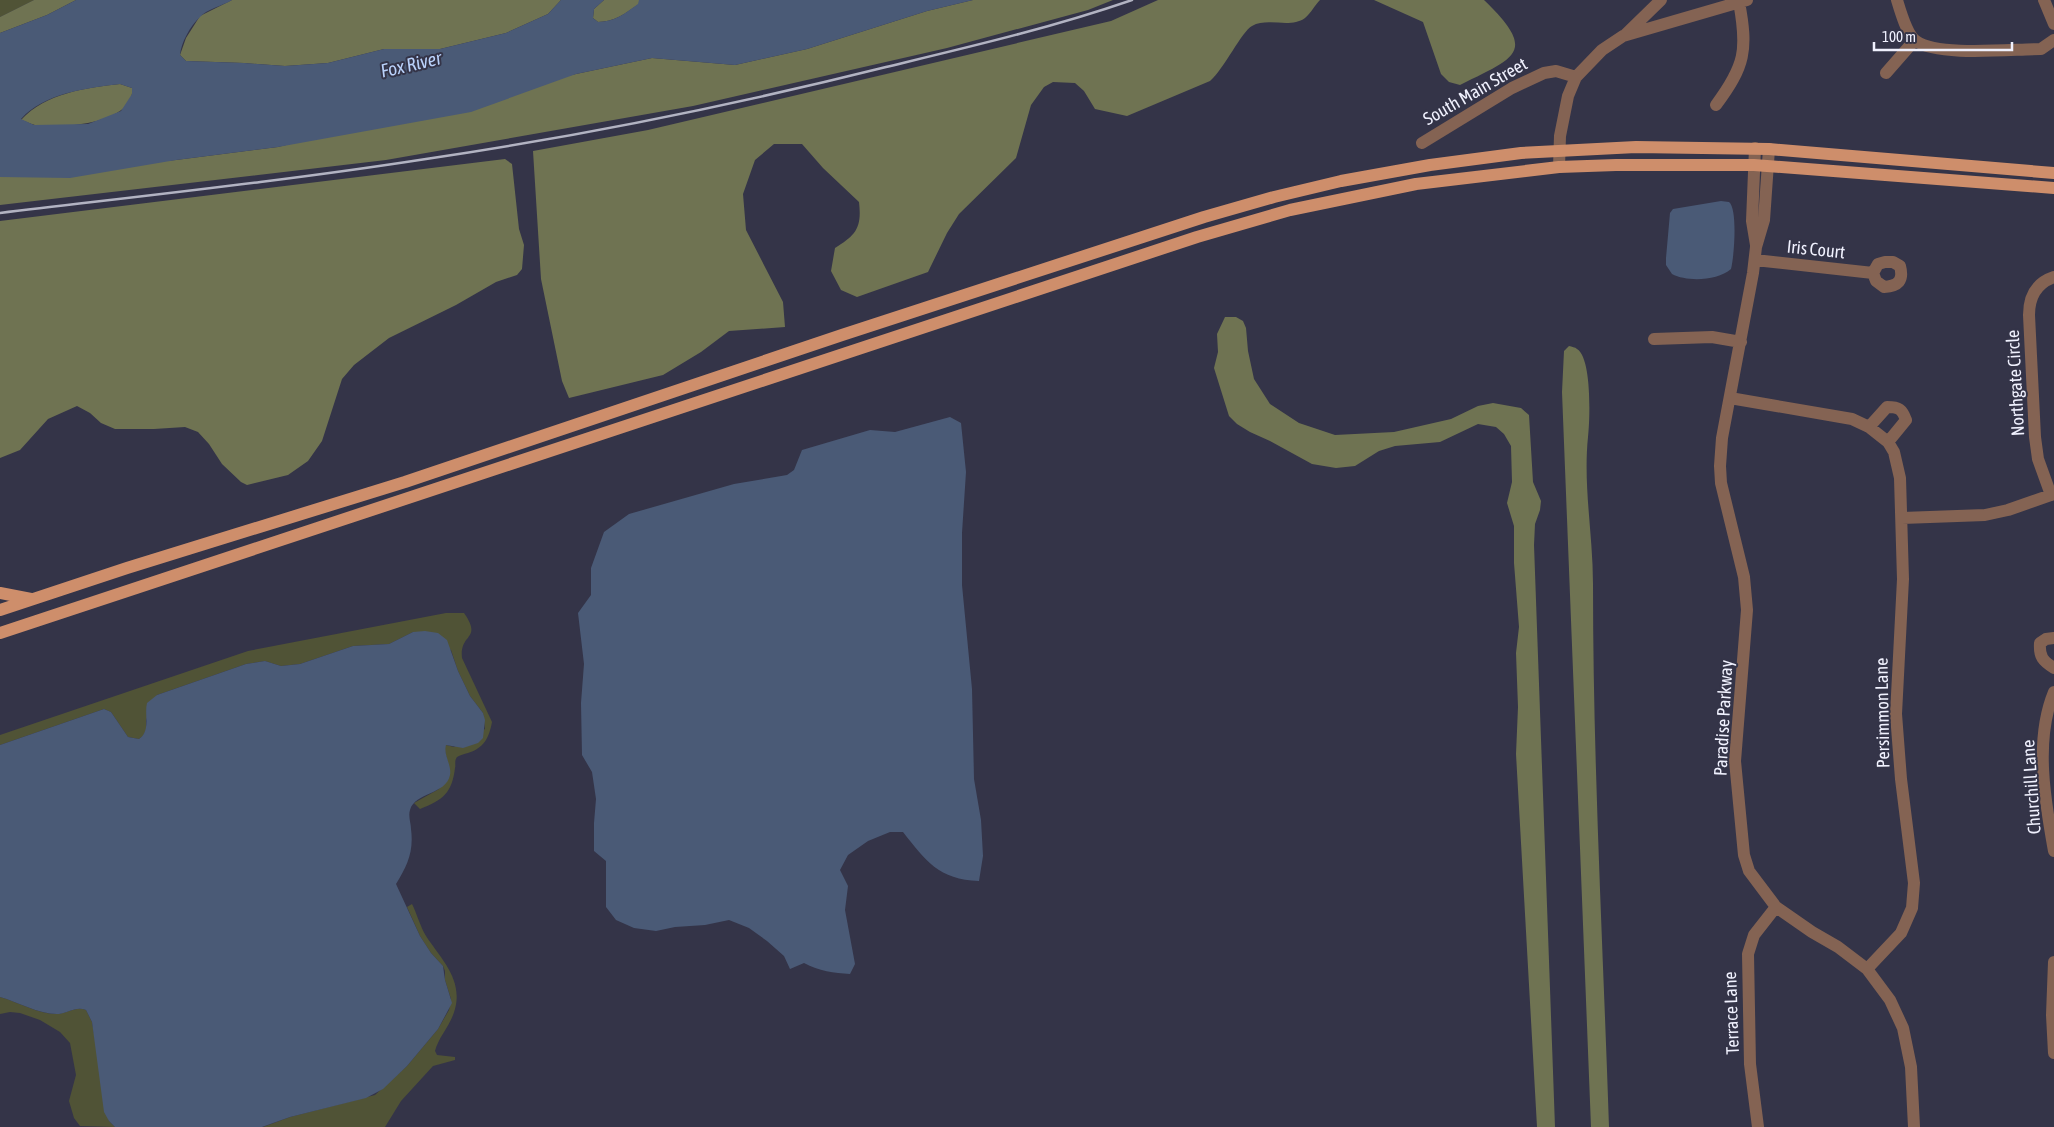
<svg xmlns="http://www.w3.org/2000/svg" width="2054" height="1127" viewBox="0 0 2054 1127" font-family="'Asap Condensed',sans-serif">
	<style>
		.green { fill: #505336 }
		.forest { fill: #6f7352 }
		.water { fill: #4a5a76; fill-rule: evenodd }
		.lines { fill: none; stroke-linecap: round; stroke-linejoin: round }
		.minor { stroke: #846353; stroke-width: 12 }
		.major { stroke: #ce8e6b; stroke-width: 12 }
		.rail { stroke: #b2b3c2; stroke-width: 2.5 }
		.labels { text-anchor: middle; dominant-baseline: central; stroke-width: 4; stroke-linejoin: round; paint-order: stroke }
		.street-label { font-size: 18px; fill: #f0f1fe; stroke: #343448 }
		.water-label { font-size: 19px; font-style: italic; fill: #b9d1fa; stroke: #343448 }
	</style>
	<rect width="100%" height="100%" fill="#343448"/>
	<path class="green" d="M 0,0 L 34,0 L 0,17 Z
		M 446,613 L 464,613 C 483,640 459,633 462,658 L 492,722 C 489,738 484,748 468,753 C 464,754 460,755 457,757 C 454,761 456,764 455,768 C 452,793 443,800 420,809 L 414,803 L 439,789 L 449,768 L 444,747 L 446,745 L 454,747 L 485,729 L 483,713 L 470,696 L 458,671 L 451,650 L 413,632 L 389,644 L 353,646 L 300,664 L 281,666 L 265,661 L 246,664 L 157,695 L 146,720 L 146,730 L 143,736 L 139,739 L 128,737 L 111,712 L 104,709 L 0,745 L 0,735 L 248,651 Z
		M 412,904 C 417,914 420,926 426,936 C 441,959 463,979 455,1009 C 451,1025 439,1036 435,1051 L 437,1055 L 455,1057 L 455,1060 L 433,1066 L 401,1101 L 385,1127 L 263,1127 L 290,1117 L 375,1095 L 407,1066 L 438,1029 L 449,1010 L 451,999 L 445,980 L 445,971 L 443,966 L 431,953 L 420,936 L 407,907 Z
		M 0,997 C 18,1002 40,1015 58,1014 C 68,1013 76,1006 86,1010 L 92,1022 L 109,1121 L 115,1127 L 80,1126 L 74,1118 L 69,1101 L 76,1075 L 70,1043 L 60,1032 L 40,1020 L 20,1013 L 10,1012 L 0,1014 Z"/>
	<path class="forest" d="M 34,0 L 76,0 L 47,15 L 0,33 L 0,17 Z
		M 232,0 L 561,0 L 548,14 L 506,33 L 440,49 L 384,49 L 328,63 L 285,66 L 244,63 L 186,61 L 180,55 L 186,38 L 200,16 Z
		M 604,0 L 639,0 L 639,4 C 626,13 614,22 598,22 L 593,18 L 594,9 Z
		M 973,0 L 1113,0 L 1088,10 L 947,48 L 693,106 L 386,160 L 0,205 L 0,177 L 2,177 L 176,160 L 278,147 L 576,74 L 652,58 L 735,65 L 807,49 L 927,11 Z
		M 1158,0 L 1320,0 C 1315,5 1311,13 1305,18 C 1290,29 1268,17 1252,26 C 1242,31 1224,69 1210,81 L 1127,116 L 1095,109 L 1084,91 L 1075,83 L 1053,82 L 1044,87 L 1031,105 L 1016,158 L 959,214 L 947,233 L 928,272 L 857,297 L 841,290 L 831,271 L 835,248 C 856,235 862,228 859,202 L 823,168 L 802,144 L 774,144 L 755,160 L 743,194 L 746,230 L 783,302 L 785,327 L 729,331 L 701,352 L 663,375 L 569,398 L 562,381 L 541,279 L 533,151 L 648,130 L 1111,21 Z
		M 1374,0 L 1484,0 C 1539,53 1515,57 1460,85 L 1449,82 L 1441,74 L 1423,22 Z
		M 120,84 L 132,88 C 136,124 59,129 35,125 C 31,124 25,121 21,120 C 46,93 85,88 120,84 Z
		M 505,159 L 512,164 L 519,229 L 524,245 L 522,269 L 517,275 L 496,282 L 456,305 L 389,338 L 354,365 L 342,379 L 322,441 L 308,461 L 288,475 L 247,485 L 241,482 L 222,464 L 209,444 L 198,432 L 185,427 L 154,429 L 115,429 L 101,423 L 90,413 L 77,406 L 48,419 L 20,450 L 0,458 L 0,221 Z
		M 1225,317 L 1236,317 L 1243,321 L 1246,328 L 1248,351 L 1254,379 L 1270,404 L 1299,423 L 1335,435 L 1394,432 L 1451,419 L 1478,406 L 1493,403 L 1521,408 L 1529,415 L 1533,482 L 1541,501 L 1540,510 L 1535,524 L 1534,545 L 1555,1127 L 1537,1127 L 1516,754 L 1518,707 L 1516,653 L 1519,627 L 1514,563 L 1514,526 L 1507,503 L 1512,482 L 1511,446 L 1504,434 L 1496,427 L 1478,424 L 1440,442 L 1395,446 L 1379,451 L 1355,466 L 1336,468 L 1312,464 L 1270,441 L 1250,432 L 1237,424 L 1229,416 L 1214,368 L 1218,352 L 1217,334 Z
		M 1569,346 C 1572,347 1575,347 1577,349 C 1592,358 1590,420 1588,437 C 1583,486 1593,535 1593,584 C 1593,765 1603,946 1609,1127 L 1591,1127 L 1562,392 L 1564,351 Z"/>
	<path class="water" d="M 76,0 L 232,0 C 222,6 207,9 200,17 C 190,26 181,43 180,55 L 186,61 L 244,63 L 285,66 L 328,63 L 384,49 L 440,49 L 506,33 L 548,14 L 561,0 L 604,0 L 594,9 L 593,18 L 598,22 C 614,22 626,13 638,4 L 639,0 L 973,0 L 927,11 L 807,49 L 735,65 L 652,58 L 576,74 L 471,112 L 278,147 L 176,160 L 70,178 L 0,177 L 0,33 L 47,15 ZM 120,84 L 132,88 L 132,94 L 121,111 L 88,124 L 34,125 L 21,119 C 44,93 87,88 120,84 Z
		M 1721,201 L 1729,202 C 1738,209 1734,258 1731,269 C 1717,281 1687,282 1672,274 L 1666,265 L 1666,258 L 1670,213 L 1673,209 Z
		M 950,417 L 961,423 L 966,472 L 962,533 L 962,585 L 972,689 L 974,779 L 981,820 L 983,856 L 979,881 C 939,880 925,860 903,832 L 890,832 L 868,841 L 848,855 L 840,870 L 848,886 L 845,910 L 855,964 L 850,974 C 834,973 819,971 804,963 L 790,969 L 784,956 L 767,941 L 749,928 L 729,920 L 705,925 L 675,927 L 656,931 L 634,928 L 616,920 L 606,907 L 606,861 L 594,851 L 594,823 L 596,799 L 592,772 L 582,755 L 581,703 L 584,664 L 578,613 L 591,595 L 591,568 L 604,532 L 629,514 L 734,484 L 787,475 L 794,470 L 802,450 L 870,430 L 895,432 Z
		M 425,631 L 438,633 L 447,640 L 458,671 L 470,696 L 483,713 L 485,720 L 483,738 L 478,743 L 463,748 L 446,745 C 443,755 452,765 450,775 C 446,795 415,792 410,810 C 408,816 411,824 411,829 C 414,852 407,866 396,884 L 420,936 L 431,953 L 443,966 L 445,980 L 452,1003 L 438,1029 L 407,1066 L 383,1089 L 366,1098 L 290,1117 L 262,1127 L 115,1127 L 109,1121 L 104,1112 L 92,1022 L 86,1010 C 76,1006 68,1013 59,1014 C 40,1015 18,1002 0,997 L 0,745 L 104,709 L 111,712 L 128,737 L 139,739 C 151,731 144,715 147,703 L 157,695 L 246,664 L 265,661 L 281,666 L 300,664 L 353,646 L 389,644 L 413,632 Z"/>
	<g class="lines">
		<path class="minor" d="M 1897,0 C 1900,10 1907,35 1916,41 C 1938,57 2012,49 2041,49 L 2054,40
			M 2044,0 L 2054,24
			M 1625,35 L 1661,0
			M 1886,73 L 1914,41
			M 1716,105 C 1745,66 1748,50 1739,2
			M 1422,143 L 1512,88 L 1544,73 L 1556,71 L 1576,77
			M 1755,148 L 1752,221 L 1756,245
			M 1769,149 L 1764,220 L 1756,247 L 1753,273 L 1722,438 L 1720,466 L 1721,483 L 1744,577 L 1747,610 L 1735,761 L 1744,855 L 1749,871 L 1776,907 L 1812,932 L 1838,947 L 1867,969 L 1890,1000 L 1903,1028 L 1911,1067 L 1914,1127
			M 1559,167 L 1560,136 L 1568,96 L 1576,77 L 1602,50 L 1623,36 L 1747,0
			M 1755,260 L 1873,273
			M 1885,262 L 1893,262 L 1900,266 C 1904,281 1898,286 1884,287 L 1876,281 L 1873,273 L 1878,264 Z
			M 1654,339 L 1712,337 L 1741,342
			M 1730,398 L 1852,419 L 1869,427 L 1888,442 L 1894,452 L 1900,478 L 1903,579 L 1896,714 L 1901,779 L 1914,883 L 1912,908 L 1901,933 L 1867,969
			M 1869,427 L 1887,407 C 1899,407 1902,409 1906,420 L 1888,442
			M 2051,495 L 2038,459 L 2035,437 L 2029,315 C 2029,297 2036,283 2054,277
			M 1902,518 L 1985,515 L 2008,510 L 2054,494
			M 2054,638 L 2046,639 L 2040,643 C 2039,657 2043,661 2054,668
			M 2054,692 C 2034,740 2045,801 2054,851
			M 2054,962 L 2052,1015 L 2054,1053
			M 1758,1127 L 1750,1064 L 1748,954 L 1754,935 L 1776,907"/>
		<path class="major" d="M 0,593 L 31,599
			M 0,610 L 127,568 L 405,482 L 842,335 L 1204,217 L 1274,197 L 1341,181 L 1430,165 L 1521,153 L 1636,147 L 1769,149 L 2054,173
			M 0,633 L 1197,237 L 1290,210 L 1416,184 L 1559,167 L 1616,165 L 1754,165 L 2054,188"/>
		<path class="rail" d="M 0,213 C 142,196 284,181 426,159 C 581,136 734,105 886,67 C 969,47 1051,28 1132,0"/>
	</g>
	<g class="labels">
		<g class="street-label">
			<text transform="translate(1475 91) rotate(-30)">South Main Street</text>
			<text transform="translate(1816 249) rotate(6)">Iris Court</text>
			<text transform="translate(2015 383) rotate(-93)">Northgate Circle</text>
			<text transform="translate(1882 713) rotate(-91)">Persimmon Lane</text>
			<text transform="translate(1723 718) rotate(-87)">Paradise Parkway</text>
			<text transform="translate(2031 787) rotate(-94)">Churchill Lane</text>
			<text transform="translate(1731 1013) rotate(-92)">Terrace Lane</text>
		</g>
		<g class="water-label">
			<text transform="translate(411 64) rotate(-13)">Fox River</text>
		</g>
	</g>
	<path d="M1874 42v8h138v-8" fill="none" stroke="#f0f1fe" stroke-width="2.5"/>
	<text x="1882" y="42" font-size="15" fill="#f0f1fe" stroke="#343448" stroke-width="4" paint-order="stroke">100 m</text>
</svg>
